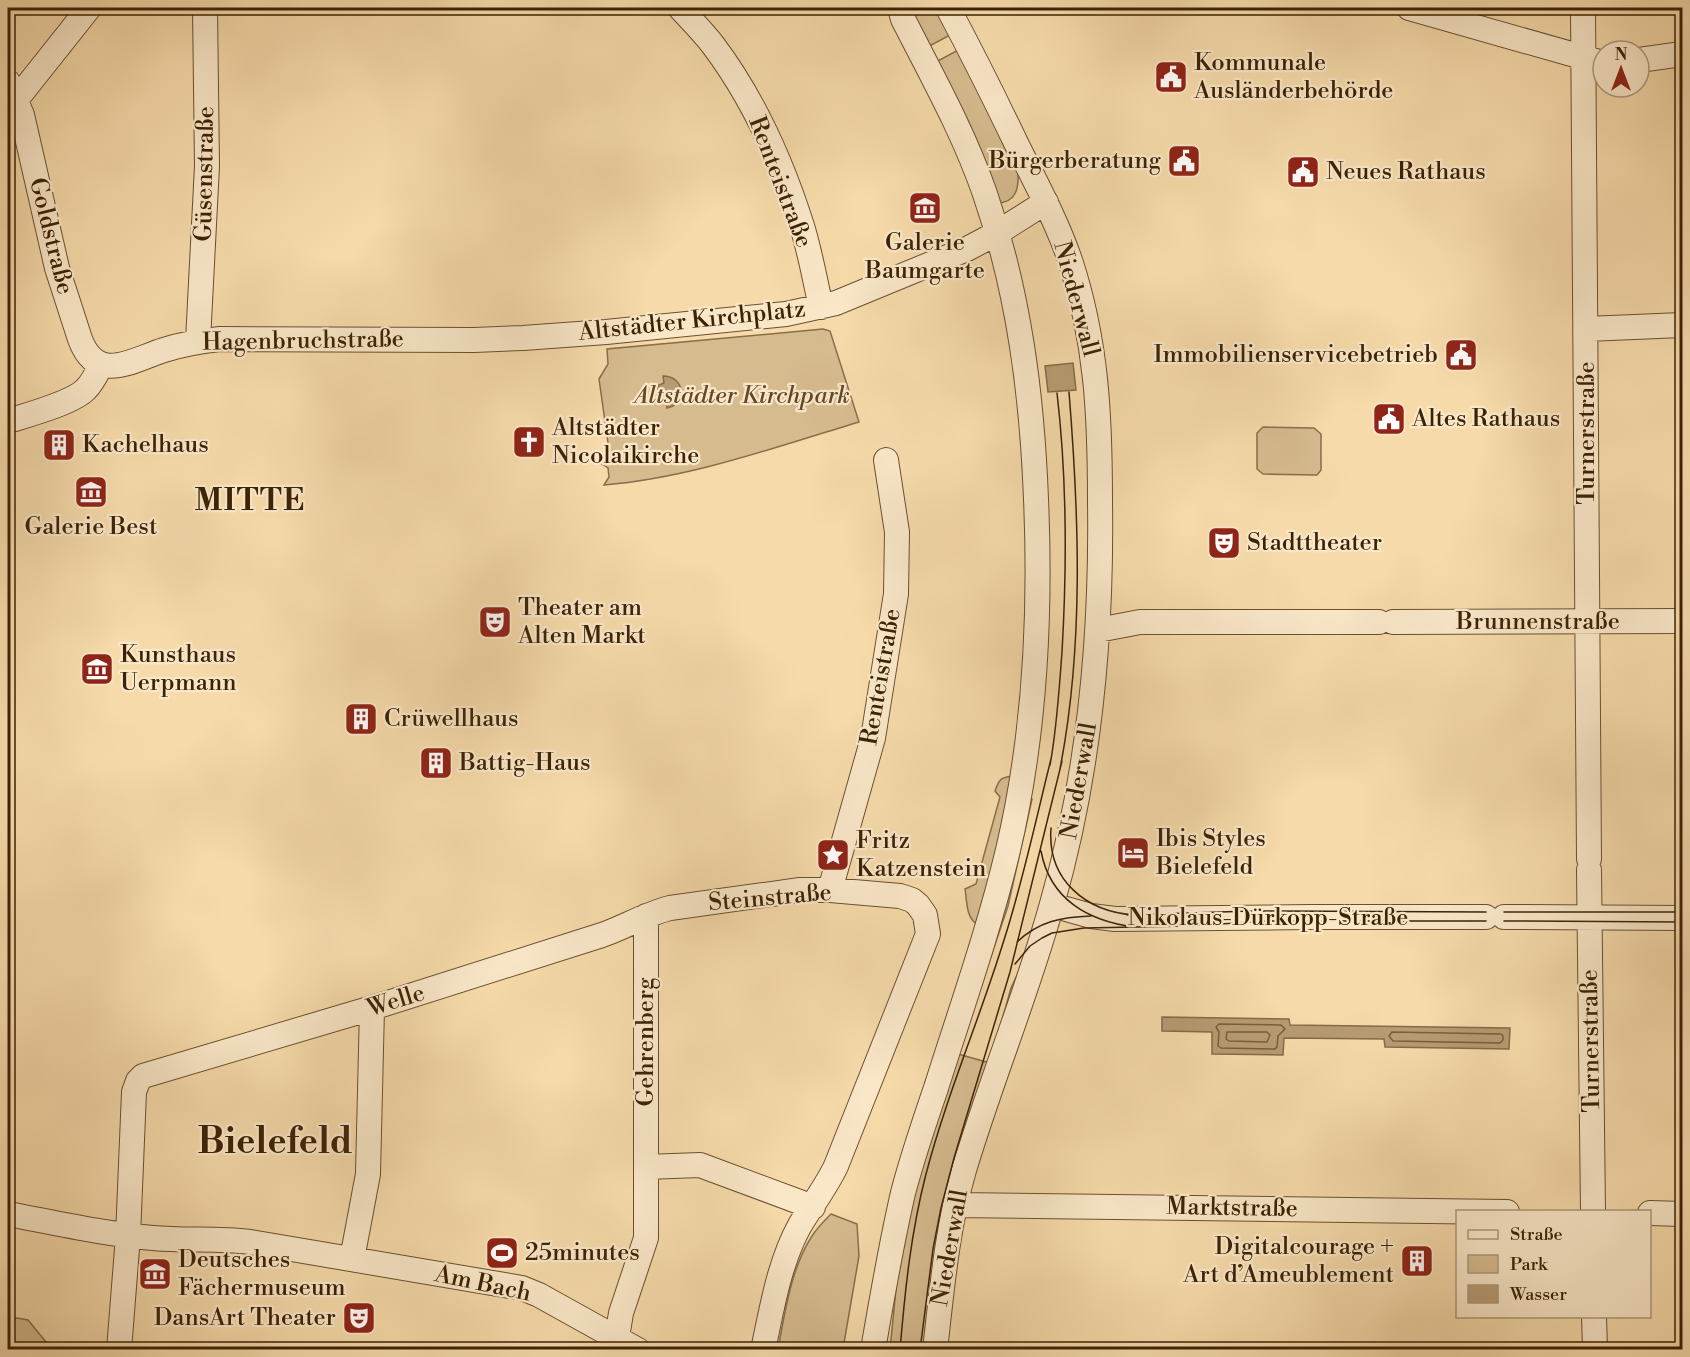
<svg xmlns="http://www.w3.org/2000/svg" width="1690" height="1357" viewBox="0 0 1690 1357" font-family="'Libre Bodoni',serif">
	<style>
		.green { fill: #d6bb8e; stroke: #896e4a; stroke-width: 1.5 }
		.water { fill: #b79b72; stroke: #866b47; stroke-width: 1.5 }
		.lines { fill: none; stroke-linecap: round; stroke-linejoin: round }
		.shore { stroke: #7a5e3c; stroke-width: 1.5 }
		.minor-casing { stroke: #6a502f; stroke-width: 26 }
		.minor { stroke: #f9e7c8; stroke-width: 24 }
		.tram { stroke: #3c2206; stroke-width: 1.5 }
		.labels { text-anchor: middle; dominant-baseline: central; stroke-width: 4.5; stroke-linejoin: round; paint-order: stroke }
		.poi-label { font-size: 24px; fill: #3c2206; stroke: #f9e7c8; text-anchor: start }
		.street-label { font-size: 24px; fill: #3c2206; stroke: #f9e7c8 }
		.park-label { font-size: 24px; font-style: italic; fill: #624828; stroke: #f9e7c8 }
		.district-label { font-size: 30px; font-weight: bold; letter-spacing: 1.5px; fill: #3c2206; stroke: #f9e7c8 }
		.town-label { font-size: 36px; font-weight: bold; fill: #3c2206; stroke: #f9e7c8 }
	</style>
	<rect width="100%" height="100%" fill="#f6daaa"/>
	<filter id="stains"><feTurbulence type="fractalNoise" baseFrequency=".00333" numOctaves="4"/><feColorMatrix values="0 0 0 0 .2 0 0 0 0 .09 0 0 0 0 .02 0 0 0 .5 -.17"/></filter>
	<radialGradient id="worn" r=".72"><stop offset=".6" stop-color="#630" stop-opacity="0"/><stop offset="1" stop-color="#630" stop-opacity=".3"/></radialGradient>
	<path class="green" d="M 913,8 L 939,8 L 952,34 L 924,49 L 913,15 Z
		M 960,49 L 1018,172 C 1019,188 1016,203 997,203 L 932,64 Z
		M 823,329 L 830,331 L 859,422 C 775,447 691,478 604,485 L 609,477 L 608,468 L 599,462 L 599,459 L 610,457 L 599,379 L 608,364 L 607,349 Z
		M 1263,427 L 1314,428 L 1321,434 L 1321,470 L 1317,475 L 1263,474 L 1257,469 L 1257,433 Z
		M 1014,776 L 1007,811 L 977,924 C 966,918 967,901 965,889 L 976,884 L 1000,797 L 995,791 C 999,779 1001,777 1014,776 Z
		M 1029,798 L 1032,799 L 1008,906 L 958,1054 L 990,1063 L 1011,988 L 1024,960 L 929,1349 L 890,1350 L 900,1248 L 906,1207 Z
		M 831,1214 L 857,1224 L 859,1256 L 843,1349 L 778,1349 C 785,1312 791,1268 812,1236 C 817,1228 824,1221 831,1214 Z
		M 17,1318 L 28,1320 L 46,1342 L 49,1349 L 8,1349 L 8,1321 Z"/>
	<path class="water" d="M 1073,363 L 1076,390 L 1048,392 L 1045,366 Z
		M 663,376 C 685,376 688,404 667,408 L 666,401 L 658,398 L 656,393 L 659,385 L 664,383 Z
		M 1162,1017 L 1289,1019 L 1290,1025 L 1510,1028 L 1509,1049 L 1385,1047 L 1384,1039 L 1284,1038 L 1283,1055 L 1212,1054 L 1212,1032 L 1162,1031 Z"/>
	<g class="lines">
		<path class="shore" d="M 1219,1024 L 1281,1025 L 1285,1029 L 1278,1036 L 1277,1047 L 1275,1049 L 1221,1048 L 1218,1046 L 1219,1032 L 1216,1027 Z
			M 1227,1032 L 1267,1032 L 1270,1035 L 1267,1042 L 1229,1041 L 1226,1039 Z
			M 1392,1032 L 1501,1034 L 1503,1036 L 1503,1040 L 1500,1043 L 1393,1041 L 1389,1036 Z"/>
		<defs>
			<path id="minor" d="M 680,8 C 691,20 703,32 713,45 C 753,98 782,163 802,226 C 810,252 815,280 821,307
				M 1409,8 L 1603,63
				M 1583,8 L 1589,859
				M 1639,60 L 1682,54
				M 8,82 L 22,115 L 57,268 L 80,339 C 97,385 132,360 164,350 C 183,344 200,341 220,339 L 474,340 L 523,338 L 606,332 L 786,314 L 836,303 L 967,249 L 997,233 L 1046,202
				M 8,110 L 89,8
				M 1586,329 L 1682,325
				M 198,341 L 207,166 L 205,8
				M 8,421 C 27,415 73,403 86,389 C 93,382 97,373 101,365
				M 1393,622 L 1682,621
				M 1098,630 L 1140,622 L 1379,622
				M 1589,870 L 1593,1212
				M 830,890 L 873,738 L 896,594 L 897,532 L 886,460
				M 1052,905 L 1091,916 L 1115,919 L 1311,917 L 1486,917
				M 1504,917 L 1682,918
				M 646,1167 L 700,1165 L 813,1207
				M 956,1205 L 1507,1212
				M 1650,1213 L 1682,1214
				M 8,1214 C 56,1223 104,1234 153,1238 C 185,1241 217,1238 250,1242 L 522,1288 L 539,1295 L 638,1350
				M 352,1259 L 368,1174 L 372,1008
				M 1594,1316 L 1595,1350
				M 119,1350 L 128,1236 L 134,1092 L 138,1081 L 143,1076 L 372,1008 L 602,935 C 625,927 646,914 670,908 L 800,890 L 830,890 L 900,896 L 912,900 L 918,905 L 925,915 L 928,934 L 836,1166 C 826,1187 812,1205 800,1225 C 779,1263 772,1308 763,1350
				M 615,1350 L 621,1313 L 646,1238 L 646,916
				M 873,1350 C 882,1297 891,1245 903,1193 C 912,1158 924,1123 936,1088 C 961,1009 989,930 1008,850 C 1035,736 1041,616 1036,499 C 1032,395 1019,293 985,194 C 964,133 932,76 903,19 L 900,8
				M 935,1350 C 942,1289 947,1228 964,1170 C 991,1080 1027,994 1052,904 C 1090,772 1102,638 1100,502 C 1100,417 1097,342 1070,260 C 1056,220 1036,183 1017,145 C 995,99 972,53 948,8"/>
		</defs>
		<use href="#minor" class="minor-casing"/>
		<use href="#minor" class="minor"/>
		<path class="tram" d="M 1050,765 C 1057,728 1059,690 1062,652 C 1067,566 1067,478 1057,393
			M 1060,769 C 1084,645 1079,516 1069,392
			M 1051,828 C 1047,880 1086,912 1135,915
			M 1041,851 C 1050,900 1089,921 1134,927
			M 1504,912 L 1682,912
			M 1127,915 L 1251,911 L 1486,912
			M 1504,921 L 1682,922
			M 1017,942 C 1039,921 1062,917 1091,916
			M 1015,964 L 1030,946 L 1042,938 L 1052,933 L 1084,928 L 1187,926 L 1269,921 L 1486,921
			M 900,1350 C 905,1290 911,1232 926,1174 C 947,1094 980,1018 1004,940 C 1023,881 1036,819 1051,759
			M 920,1350 L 933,1249 L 941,1208 L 954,1158 L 1010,972 L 1062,761"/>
	</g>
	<defs>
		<symbol id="civic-square" viewBox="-11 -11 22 22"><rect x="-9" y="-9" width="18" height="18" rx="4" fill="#8f2418" stroke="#f9e7c8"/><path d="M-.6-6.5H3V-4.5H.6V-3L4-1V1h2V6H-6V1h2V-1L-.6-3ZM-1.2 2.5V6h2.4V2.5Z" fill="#fff"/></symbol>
		<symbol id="museum-square" viewBox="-11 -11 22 22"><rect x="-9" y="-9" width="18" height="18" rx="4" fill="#8f2418" stroke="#f9e7c8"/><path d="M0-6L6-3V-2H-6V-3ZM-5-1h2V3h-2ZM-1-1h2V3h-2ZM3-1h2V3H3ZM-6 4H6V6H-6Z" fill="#fff"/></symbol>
		<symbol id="church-square" viewBox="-11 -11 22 22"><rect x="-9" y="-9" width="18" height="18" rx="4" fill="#8f2418" stroke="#f9e7c8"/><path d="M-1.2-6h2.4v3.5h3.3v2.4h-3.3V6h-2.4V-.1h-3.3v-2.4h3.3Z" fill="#fff"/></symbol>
		<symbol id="building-square" viewBox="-11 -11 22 22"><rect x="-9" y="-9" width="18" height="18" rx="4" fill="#8f2418" stroke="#f9e7c8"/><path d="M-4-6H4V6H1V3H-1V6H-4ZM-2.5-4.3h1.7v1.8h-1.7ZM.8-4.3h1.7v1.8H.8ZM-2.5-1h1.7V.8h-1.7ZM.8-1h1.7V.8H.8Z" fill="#fff"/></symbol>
		<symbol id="theatre-square" viewBox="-11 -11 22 22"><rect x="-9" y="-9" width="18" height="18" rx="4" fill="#8f2418" stroke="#f9e7c8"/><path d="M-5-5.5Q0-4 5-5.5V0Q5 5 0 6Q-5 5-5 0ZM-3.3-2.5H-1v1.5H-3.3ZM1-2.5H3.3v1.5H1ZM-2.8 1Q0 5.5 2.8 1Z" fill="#fff"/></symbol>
		<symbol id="hotel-square" viewBox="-11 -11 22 22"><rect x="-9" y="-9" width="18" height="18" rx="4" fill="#8f2418" stroke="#f9e7c8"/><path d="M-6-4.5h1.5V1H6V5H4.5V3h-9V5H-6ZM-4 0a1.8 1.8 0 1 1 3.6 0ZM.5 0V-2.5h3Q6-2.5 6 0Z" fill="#fff"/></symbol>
		<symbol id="sight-square" viewBox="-11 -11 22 22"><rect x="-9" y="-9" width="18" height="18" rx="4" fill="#8f2418" stroke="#f9e7c8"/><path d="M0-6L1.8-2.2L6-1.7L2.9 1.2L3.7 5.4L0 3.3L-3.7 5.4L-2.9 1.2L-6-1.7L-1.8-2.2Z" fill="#fff"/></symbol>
		<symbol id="stadium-square" viewBox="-11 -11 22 22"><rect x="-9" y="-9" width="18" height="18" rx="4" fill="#8f2418" stroke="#f9e7c8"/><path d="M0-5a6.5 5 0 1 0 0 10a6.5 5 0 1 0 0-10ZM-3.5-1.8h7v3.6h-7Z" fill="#fff"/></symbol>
	</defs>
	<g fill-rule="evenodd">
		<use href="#civic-square" x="1152" y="58" width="38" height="38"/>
		<use href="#civic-square" x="1165" y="142" width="38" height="38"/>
		<use href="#civic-square" x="1284" y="153" width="38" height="38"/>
		<use href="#museum-square" x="906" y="189" width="38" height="38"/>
		<use href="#civic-square" x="1442" y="336" width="38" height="38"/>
		<use href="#civic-square" x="1370" y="400" width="38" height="38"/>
		<use href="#church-square" x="510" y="423" width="38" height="38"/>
		<use href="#building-square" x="40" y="426" width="38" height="38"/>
		<use href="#museum-square" x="72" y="473" width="38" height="38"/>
		<use href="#theatre-square" x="1205" y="524" width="38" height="38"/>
		<use href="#theatre-square" x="476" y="603" width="38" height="38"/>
		<use href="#museum-square" x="78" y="650" width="38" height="38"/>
		<use href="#building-square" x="342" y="700" width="38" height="38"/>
		<use href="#building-square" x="417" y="744" width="38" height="38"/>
		<use href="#hotel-square" x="1114" y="834" width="38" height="38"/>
		<use href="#sight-square" x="814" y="836" width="38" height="38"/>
		<use href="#stadium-square" x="483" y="1234" width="38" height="38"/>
		<use href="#building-square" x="1398" y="1242" width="38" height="38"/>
		<use href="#museum-square" x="136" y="1255" width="38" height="38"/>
		<use href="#theatre-square" x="340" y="1299" width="38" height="38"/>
	</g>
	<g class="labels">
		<g class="poi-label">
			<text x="1194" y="63">Kommunale<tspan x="1194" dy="28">Ausländerbehörde</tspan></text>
			<text x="1161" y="161" text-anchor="end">Bürgerberatung</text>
			<text x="1326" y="172">Neues Rathaus</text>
			<text x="925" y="243" text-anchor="middle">Galerie<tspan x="925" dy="28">Baumgarte</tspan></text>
			<text x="1438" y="355" text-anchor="end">Immobilienservicebetrieb</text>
			<text x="1412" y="419">Altes Rathaus</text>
			<text x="552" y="428">Altstädter<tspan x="552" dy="28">Nicolaikirche</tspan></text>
			<text x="82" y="445">Kachelhaus</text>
			<text x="91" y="527" text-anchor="middle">Galerie Best</text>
			<text x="1247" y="543">Stadttheater</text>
			<text x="518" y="608">Theater am<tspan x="518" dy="28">Alten Markt</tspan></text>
			<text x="120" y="655">Kunsthaus<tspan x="120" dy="28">Uerpmann</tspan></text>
			<text x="384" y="719">Crüwellhaus</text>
			<text x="459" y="763">Battig-Haus</text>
			<text x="1156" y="839">Ibis Styles<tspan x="1156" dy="28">Bielefeld</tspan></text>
			<text x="856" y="841">Fritz<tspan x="856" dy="28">Katzenstein</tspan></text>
			<text x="1394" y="1247" text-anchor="end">Digitalcourage +<tspan x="1394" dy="28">Art d’Ameublement</tspan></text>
			<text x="525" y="1253">25minutes</text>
			<text x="178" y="1260">Deutsches<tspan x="178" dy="28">Fächermuseum</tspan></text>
			<text x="336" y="1318" text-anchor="end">DansArt Theater</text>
		</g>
		<g class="street-label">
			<text transform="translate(205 174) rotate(-89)">Güsenstraße</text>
			<text transform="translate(780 182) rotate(69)">Renteistraße</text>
			<text transform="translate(51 236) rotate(76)">Goldstraße</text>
			<text transform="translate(1076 299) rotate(75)">Niederwall</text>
			<text transform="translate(692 321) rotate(-6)">Altstädter Kirchplatz</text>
			<text transform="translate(303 341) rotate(-1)">Hagenbruchstraße</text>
			<text transform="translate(1587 433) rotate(-90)">Turnerstraße</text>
			<text x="1538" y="622">Brunnenstraße</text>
			<text transform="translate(881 677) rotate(-80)">Renteistraße</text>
			<text transform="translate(1079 781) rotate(-80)">Niederwall</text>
			<text transform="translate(770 898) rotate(-5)">Steinstraße</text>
			<text x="1268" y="918">Nikolaus-Dürkopp-Straße</text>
			<text transform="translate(396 1001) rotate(-17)">Welle</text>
			<text transform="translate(1591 1041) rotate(-91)">Turnerstraße</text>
			<text transform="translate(646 1042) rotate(-90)">Gehrenberg</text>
			<text transform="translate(1232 1208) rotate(1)">Marktstraße</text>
			<text transform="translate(950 1248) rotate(-80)">Niederwall</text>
			<text transform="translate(483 1284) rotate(12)">Am Bach</text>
		</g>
		<g class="park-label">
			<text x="742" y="396">Altstädter Kirchpark</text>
		</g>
		<g class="district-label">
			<text x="250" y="501">MITTE</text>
		</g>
		<g class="town-label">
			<text x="275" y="1142">Bielefeld</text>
		</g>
	</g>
	<rect width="1690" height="1357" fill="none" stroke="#f6daaa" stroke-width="30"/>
	<rect x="9" y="9" width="1672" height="1339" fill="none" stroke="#3c2206" stroke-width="3"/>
	<rect x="15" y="15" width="1660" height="1327" fill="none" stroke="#3c2206" stroke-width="1.5"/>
	<rect x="1456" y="1210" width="195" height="108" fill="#f9e7c8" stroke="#ad987a" stroke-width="1.5"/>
	<rect x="1468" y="1230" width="30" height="9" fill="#f9e7c8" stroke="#ad987a" stroke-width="1.5"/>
	<text x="1510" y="1240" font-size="18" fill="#3c2206">Straße</text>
	<rect x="1468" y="1255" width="30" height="18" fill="#d6bb8e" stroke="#ad987a" stroke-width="1.5"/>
	<text x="1510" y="1270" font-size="18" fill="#3c2206">Park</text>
	<rect x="1468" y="1285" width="30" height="18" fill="#b79b72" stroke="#ad987a" stroke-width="1.5"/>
	<text x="1510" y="1300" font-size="18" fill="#3c2206">Wasser</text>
	<g transform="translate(1621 69)"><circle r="28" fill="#f9e7c8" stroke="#ad987a" stroke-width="1.5"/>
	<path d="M0-4.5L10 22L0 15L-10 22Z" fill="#8f2418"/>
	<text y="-9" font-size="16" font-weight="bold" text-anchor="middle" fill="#3c2206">N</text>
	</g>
	<rect width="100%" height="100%" filter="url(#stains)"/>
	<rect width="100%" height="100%" fill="url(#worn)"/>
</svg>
